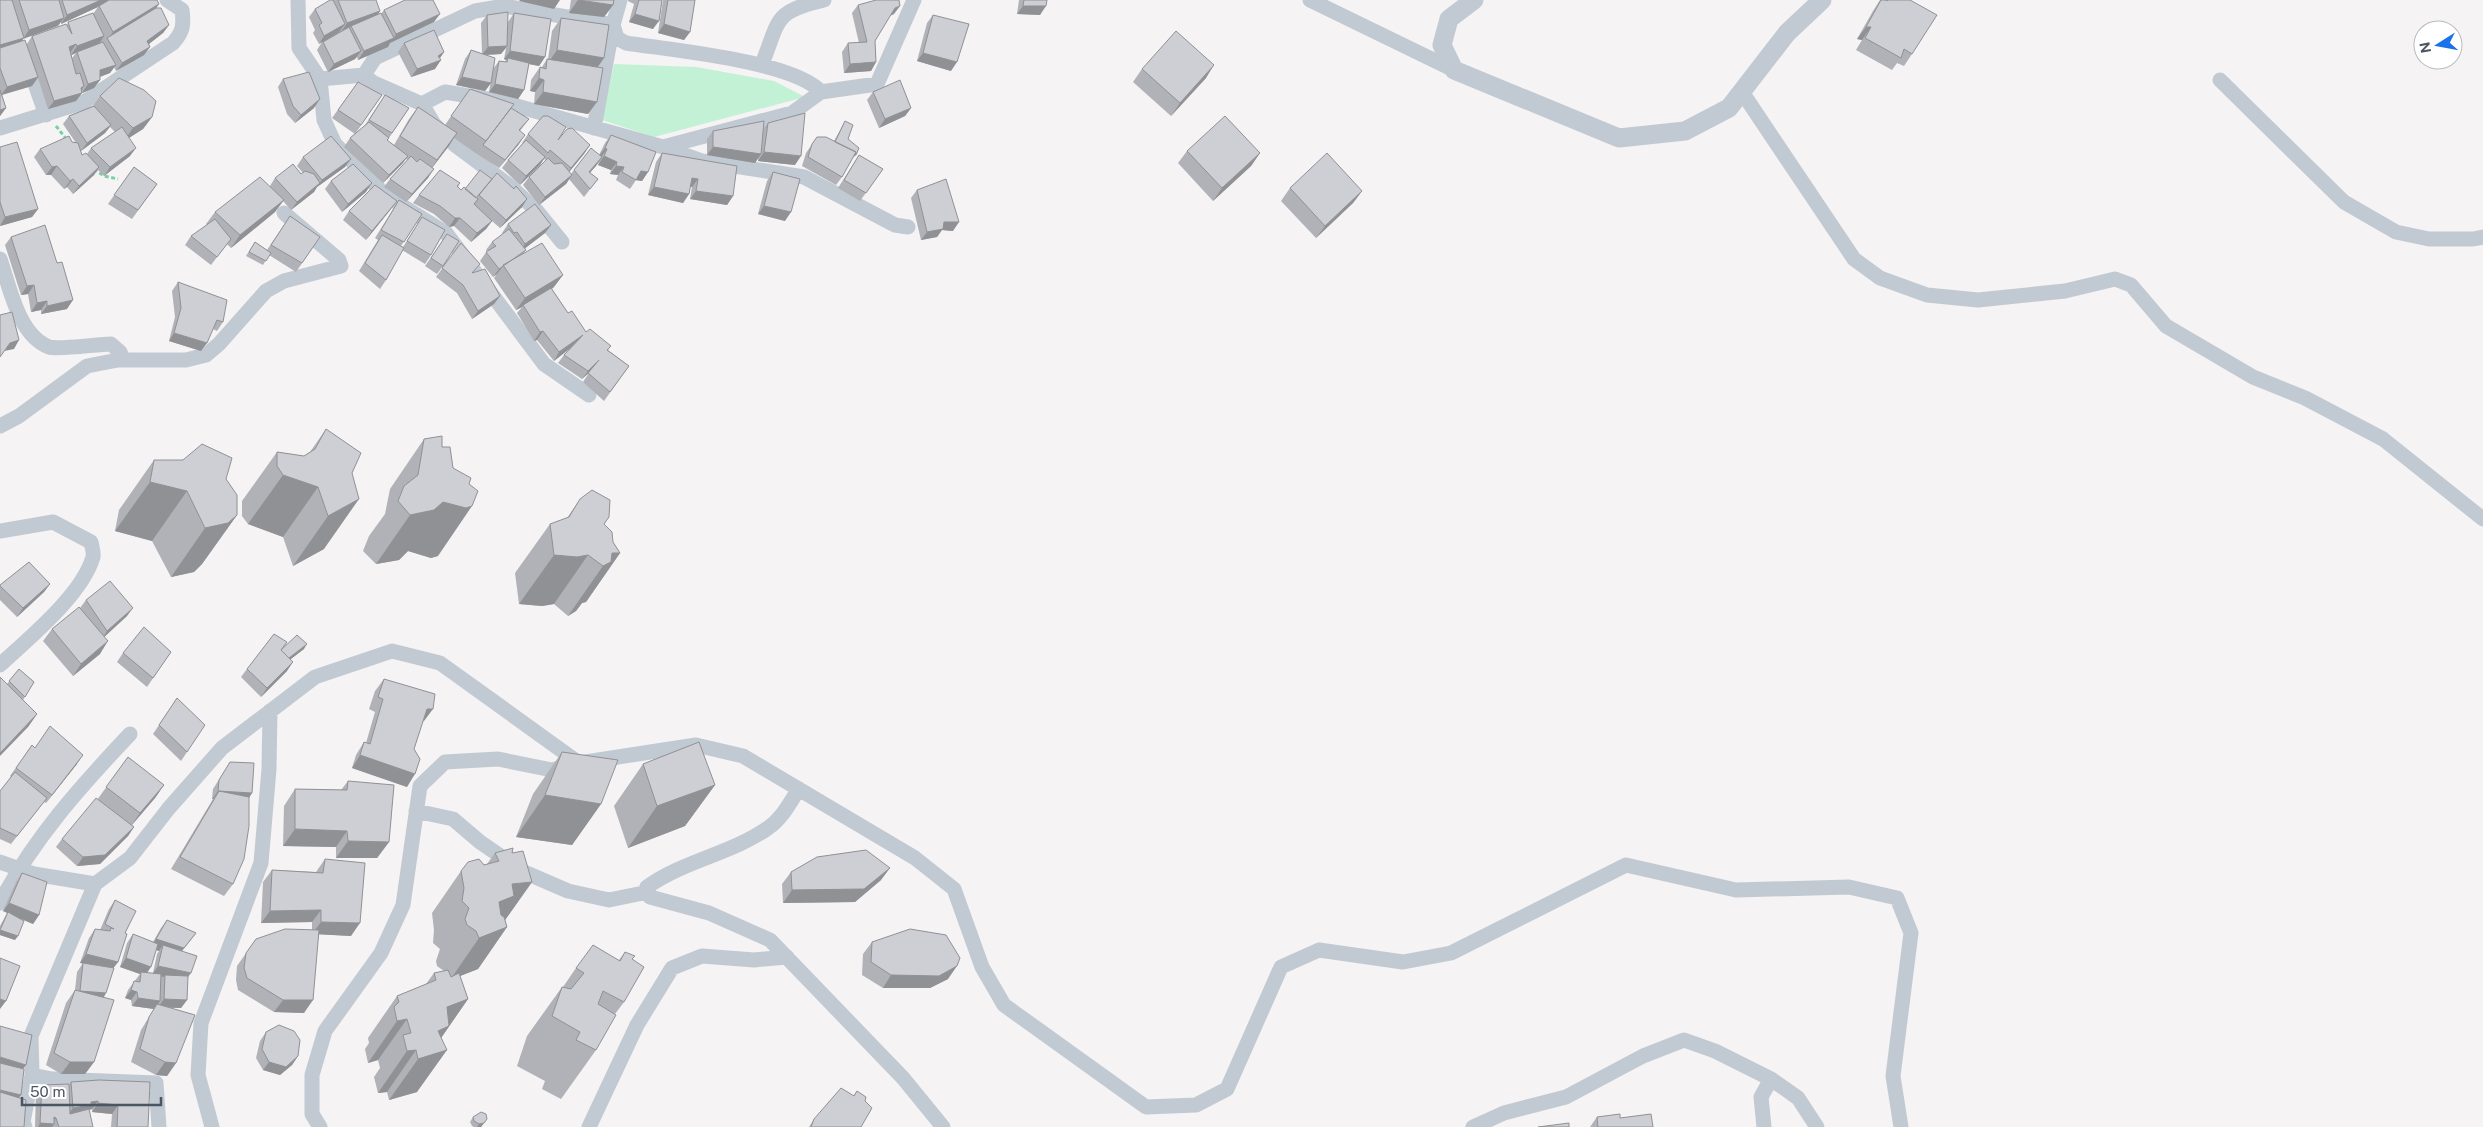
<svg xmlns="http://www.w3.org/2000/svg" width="2483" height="1127" viewBox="0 0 2483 1127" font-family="'Public Sans',sans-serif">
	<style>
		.green { fill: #c3f1d5 }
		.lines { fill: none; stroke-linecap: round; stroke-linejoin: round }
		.path { stroke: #7ad0a6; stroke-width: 3; stroke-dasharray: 4 2.5; stroke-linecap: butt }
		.minor { stroke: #c1cad2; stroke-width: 15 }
		.tertiary { stroke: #c1cad2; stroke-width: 19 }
		.wall { fill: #b0b2b7; fill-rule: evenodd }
		.shaded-wall { fill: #909195 }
		.building { fill: #cdcfd5; stroke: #909195 }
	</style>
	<rect width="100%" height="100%" fill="#f5f3f3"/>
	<path class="green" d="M 614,64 L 696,67 L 774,81 L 805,97 L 654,137 L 602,120 Z"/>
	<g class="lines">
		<path class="path" d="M 56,126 L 68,141
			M 94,169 L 104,176 L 118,179"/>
		<path class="minor" d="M 298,0 L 299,48 L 320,79 L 324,120 L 335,144 L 385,195 L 446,233 L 544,364 L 589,395
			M 1310,0 L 1454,70
			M 613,25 L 617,38 L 626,43 C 670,50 793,61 821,92
			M 28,64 L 46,115
			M 762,64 C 780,19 773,12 824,0
			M 364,75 L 372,82 L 422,104 L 434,124 L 455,145 L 510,186 L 536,210 L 562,242
			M 320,79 L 364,75 L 375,58 L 475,11 L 504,6 L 613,25
			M 2220,80 L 2344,202 L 2396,232 L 2429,239 L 2473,239 L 2483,237
			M 1742,92 L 1854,259 L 1880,278 L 1927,295 L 1978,300 L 2065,291 L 2115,279 L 2131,285 L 2166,326 L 2253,377 L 2305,398 L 2383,439 L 2483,519
			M 422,104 L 445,92 L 499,101 L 663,147 L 792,113 L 821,92 L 877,84 L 914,0
			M 0,128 L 84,102 L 173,43 C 183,32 184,25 182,10 L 167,0
			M 594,128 L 613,25 L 620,0
			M 663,147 L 702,161 L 804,177 L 895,225 L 908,227
			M 0,259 C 10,287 18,335 49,347 C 59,350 98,344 111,344 L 120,352 L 123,360
			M 0,426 L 19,416 L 87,366 L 118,360 L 186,360 L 206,355 L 219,344 L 266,291 L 284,281 L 341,266 L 339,260 L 284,213
			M 0,531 L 53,522 L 91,542 C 92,547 94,553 93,557 C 82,595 29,638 0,665
			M 799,789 C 790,802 782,819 768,828 C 731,854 683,861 647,887 L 650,897 L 709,913 L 770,940 L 903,1078 L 943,1127
			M 416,811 L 453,819 L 480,842 L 524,872 L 568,891 L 609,900 L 648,892
			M 0,862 L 34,874 L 95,884 L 130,858 L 169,808 L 222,748 L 315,677 L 392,651 L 440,663 L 579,763 L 696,745 L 743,756 L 915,858 L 954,889 L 982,967 L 1004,1005 L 1146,1107 L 1196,1105 L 1227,1089 L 1281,967 L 1319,950 L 1403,962 L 1451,953 L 1626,865 L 1736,890 L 1849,887 L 1897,898 L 1911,933 L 1893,1076 L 1901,1127
			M 0,903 C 33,839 81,786 130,734
			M 32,1075 L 52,1079 L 156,1083 L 159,1127
			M 25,1127 L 23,1122 L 32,1075 L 31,1036 L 95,884
			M 212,1127 L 198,1075 L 201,1023 L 261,863 L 269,769 L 270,711
			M 320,1127 L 312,1114 L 312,1075 L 325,1031 L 381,953 L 403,905 L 420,786 L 445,762 L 498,759 L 552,770 L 570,765
			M 589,1127 L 637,1025 L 672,968 L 702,956 L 754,960 L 787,957
			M 1473,1127 L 1504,1113 L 1566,1097 L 1643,1056 L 1684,1040 L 1715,1051 L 1771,1079
			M 1764,1127 L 1761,1097 L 1771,1079 L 1798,1098 L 1817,1127"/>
		<path class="tertiary" d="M 1474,0 L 1449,19 L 1442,45 L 1454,70 L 1619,138 L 1685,131 L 1729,108 L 1787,33 L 1822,0"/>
	</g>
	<path class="wall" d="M 0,0 L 157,0 L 159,4 L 156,8 L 169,25 L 163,33 L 149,44 L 150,47 L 144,55 L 116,71 L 114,67 L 110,73 L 100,77 L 100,80 L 94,88 L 82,93 L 82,90 L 82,93 L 76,101 L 48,109 L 38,78 L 32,86 L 2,95 L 6,108 L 0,116 ZM 98,7 L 93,14 L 68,22 L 67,25 L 32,36 L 27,44 L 21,42 L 23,38 L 61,22 L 61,24 ZM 76,53 L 72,58 L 72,55 Z
		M 334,0 L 376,0 L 378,14 L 381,14 L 384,10 L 434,22 L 390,43 L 388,47 L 358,60 L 357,57 L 355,59 L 328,72 L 317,50 L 322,42 L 319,44 L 313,33 L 315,30 L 309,17 L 315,9 Z
		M 571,0 L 614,0 L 613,5 L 604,17 L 569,13 Z
		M 628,0 L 662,0 L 653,29 L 629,22 L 634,4 L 628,1 Z
		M 663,0 L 695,0 L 690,32 L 684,40 L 658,33 Z
		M 1019,0 L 1047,0 L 1040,15 L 1017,14 Z
		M 1880,0 L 1887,1 L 1887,0 L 1910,0 L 1912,54 L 1904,66 L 1897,63 L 1892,70 L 1856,50 L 1862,40 L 1857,39 L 1873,11 Z
		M 858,5 L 894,14 L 890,16 L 875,41 L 876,62 L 871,71 L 844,73 L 842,52 L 848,43 L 859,43 L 852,13 Z
		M 514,13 L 545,57 L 539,66 L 529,64 L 524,90 L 518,99 L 489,92 L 493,69 L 499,61 L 505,62 L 506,60 L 504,59 L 506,48 L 501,54 L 486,55 L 491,83 L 485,91 L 456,85 L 465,59 L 471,50 L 482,54 L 481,23 L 487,15 L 507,31 L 508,22 Z
		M 933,15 L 951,71 L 917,61 L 927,23 Z
		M 561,18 L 604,58 L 597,67 L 588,114 L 534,104 L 535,92 L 530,91 L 531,80 L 540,67 L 542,67 L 547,59 L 548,59 L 552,31 Z
		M 404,43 L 444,52 L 440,58 L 435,69 L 411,77 L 398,52 Z
		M 1142,69 L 1206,78 L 1171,116 L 1133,82 Z
		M 283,79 L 314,108 L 295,123 L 287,114 L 278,87 Z
		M 358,82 L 382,95 L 355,134 L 332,118 Z
		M 470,89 L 511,108 L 529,119 L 520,131 L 519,144 L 499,168 L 477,154 L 454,138 L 432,168 L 428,178 L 406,202 L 384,187 L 390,179 L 408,160 L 406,159 L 402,164 L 383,183 L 344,147 L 350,138 L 365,125 L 385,95 L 409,108 L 387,141 L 394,145 L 409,119 L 418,107 L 445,125 Z
		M 873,92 L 911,108 L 905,116 L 879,128 L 867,100 Z
		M 100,96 L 152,117 L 143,129 L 129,138 L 130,156 L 104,176 L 98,170 L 94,175 L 73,194 L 67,187 L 64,189 L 51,175 L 46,175 L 34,157 L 40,149 L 72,142 L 76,143 L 63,124 L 69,116 L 93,106 ZM 110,127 L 115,132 L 91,148 L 87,154 L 82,155 L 80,149 L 81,151 L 105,133 Z
		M 845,121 L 848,139 L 856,155 L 852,159 L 842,177 L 836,185 L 802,166 L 806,153 L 817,137 L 834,141 Z
		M 768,123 L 795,165 L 758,161 L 758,158 L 755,163 L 707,155 L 707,139 L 713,131 L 763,129 Z
		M 528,134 L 558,140 L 590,145 L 584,154 L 569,172 L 571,174 L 574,170 L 599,155 L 605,143 L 611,135 L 648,172 L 642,181 L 636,180 L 630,189 L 616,180 L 618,175 L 610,174 L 611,170 L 598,165 L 599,162 L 590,173 L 598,179 L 584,197 L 569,179 L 566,184 L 539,205 L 523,185 L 529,177 L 546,160 L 544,159 L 540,165 L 520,185 L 502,168 L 508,160 L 523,143 L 522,143 Z
		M 0,147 L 38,209 L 32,217 L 0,226 Z
		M 1187,151 L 1260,153 L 1251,166 L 1213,201 L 1178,163 Z
		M 662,153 L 733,196 L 727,205 L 690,199 L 692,187 L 690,187 L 689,194 L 683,203 L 648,195 L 656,162 Z
		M 859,155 L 883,169 L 860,201 L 838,188 Z
		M 303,157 L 345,167 L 317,187 L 314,192 L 291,210 L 283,201 L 275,212 L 231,248 L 227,244 L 211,265 L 185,245 L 191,236 L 207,225 L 206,224 L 215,212 L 270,186 L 275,178 L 301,174 L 303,173 L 297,166 Z
		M 134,167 L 157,184 L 132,219 L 108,204 Z
		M 773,172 L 785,221 L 758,214 L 767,181 Z
		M 331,181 L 366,192 L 342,212 L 325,189 Z
		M 460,183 L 458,187 L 461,190 L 465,189 L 522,207 L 500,228 L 492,221 L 486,229 L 471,242 L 454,226 L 449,227 L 434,214 L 413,203 L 419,195 Z
		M 1290,188 L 1362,191 L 1353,203 L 1316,238 L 1281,201 Z
		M 917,190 L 953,231 L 942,230 L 937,237 L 921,240 L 911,198 Z
		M 399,200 L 422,214 L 401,246 L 403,247 L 422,217 L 431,255 L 425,264 L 402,250 L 386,280 L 380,289 L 359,271 L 378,240 L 375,238 Z
		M 391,209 L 366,240 L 343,220 L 349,211 Z
		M 290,216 L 320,237 L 296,272 L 269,255 L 263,265 L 246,256 L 255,242 L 267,250 Z
		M 508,224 L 551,225 L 545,233 L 525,248 L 526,250 L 524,253 L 554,287 L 552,289 L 568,313 L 586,332 L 611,346 L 608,350 L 629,366 L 604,401 L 583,382 L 589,373 L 582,379 L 558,363 L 564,355 L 570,348 L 554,361 L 537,340 L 534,341 L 517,313 L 522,307 L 516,310 L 494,278 L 497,274 L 493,277 L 480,261 L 487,251 L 486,250 L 492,242 L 503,234 L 502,233 Z
		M 447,234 L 443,266 L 437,274 L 425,266 Z
		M 11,237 L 67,309 L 41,314 L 41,310 L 31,312 L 28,294 L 21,295 L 5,245 Z
		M 461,243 L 473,273 L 500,296 L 494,304 L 472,319 L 457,293 L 436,277 Z
		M 178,282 L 223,322 L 217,331 L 213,329 L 201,351 L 169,341 L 175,317 L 172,291 Z
		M 326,429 L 352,473 L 324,549 L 293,566 L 283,537 L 248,524 L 242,516 L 242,501 L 277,452 L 304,456 L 310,452 Z
		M 424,439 L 438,556 L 431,558 L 408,551 L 399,560 L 376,564 L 363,551 L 369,536 L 385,514 L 390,489 Z
		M 154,460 L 226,479 L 237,515 L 202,564 L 194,572 L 171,577 L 152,541 L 115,531 L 119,510 Z
		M 580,499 L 609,517 L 604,524 L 613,542 L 620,553 L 586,602 L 582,603 L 576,611 L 568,616 L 554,604 L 542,606 L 519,604 L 515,573 L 550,524 L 567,518 Z
		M 50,584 L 44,592 L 17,617 L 0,600 L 0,585 Z
		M 86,600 L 127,616 L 104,637 L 100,654 L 73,676 L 43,641 L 52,629 L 80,608 Z
		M 287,642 L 281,650 L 304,649 L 290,659 L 287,671 L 261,697 L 241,677 L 247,669 Z
		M 171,652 L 147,687 L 117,662 L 123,653 Z
		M 19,669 L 34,682 L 23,700 L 37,714 L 28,727 L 7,684 Z
		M 384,679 L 424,721 L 423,721 L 414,749 L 407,787 L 352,768 L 356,755 L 364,742 L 366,743 L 375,712 L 369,709 L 375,691 Z
		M 177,698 L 187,752 L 181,761 L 153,734 Z
		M 32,745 L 35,748 L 77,764 L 46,803 L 44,802 L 11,844 L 0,839 L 0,791 L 11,777 L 10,776 Z
		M 562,752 L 601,804 L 572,845 L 516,837 L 533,794 Z
		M 128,757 L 164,785 L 155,798 L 132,825 L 134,827 L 128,836 L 100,864 L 77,866 L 56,847 L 62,839 L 97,800 Z
		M 230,762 L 252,793 L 249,798 L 233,884 L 224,896 L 171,869 L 213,799 L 212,799 L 213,789 Z
		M 643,764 L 715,785 L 685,826 L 628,848 L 614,806 Z
		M 348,781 L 389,842 L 377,858 L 336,858 L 336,847 L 283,846 L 284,806 L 295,789 L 341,790 Z
		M 495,853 L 512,853 L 532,882 L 505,920 L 507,927 L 478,969 L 460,976 L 468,999 L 441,1038 L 417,1092 L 389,1100 L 387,1092 L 378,1093 L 374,1077 L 380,1068 L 378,1060 L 368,1063 L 365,1049 L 369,1043 L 368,1038 L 397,996 L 426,984 L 434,973 L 444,971 L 437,966 L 436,961 L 440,949 L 433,943 L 434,930 L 432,913 L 461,871 L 487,864 Z
		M 325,859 L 351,936 L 319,934 L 304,1013 L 274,1012 L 238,990 L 236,980 L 237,966 L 256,939 L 312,930 L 312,922 L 261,923 L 263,882 L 272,870 L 316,872 Z
		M 791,872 L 881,880 L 855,902 L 783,903 L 782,884 Z
		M 22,873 L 39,915 L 33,924 L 14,916 L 15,940 L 0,935 L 0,926 L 7,913 L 3,911 L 16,882 Z
		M 115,900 L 125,933 L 118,962 L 113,968 L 104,997 L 94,1062 L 85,1074 L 61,1074 L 46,1065 L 66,1003 L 75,990 L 77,972 L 83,963 L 80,963 L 89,938 L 95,929 L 100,930 L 109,909 Z
		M 167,920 L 196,933 L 182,951 L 187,977 L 187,1000 L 181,1008 L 170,1008 L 176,1063 L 167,1076 L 156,1075 L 131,1062 L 141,1030 L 154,1009 L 132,1006 L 131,1000 L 125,998 L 128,990 L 140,974 L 120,967 L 127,943 L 133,934 L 153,942 L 161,928 ZM 156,950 L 159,951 L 157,954 L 153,973 L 147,973 Z
		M 872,942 L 948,979 L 930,988 L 883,988 L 862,975 L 863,954 Z
		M 625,952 L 632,959 L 624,1002 L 615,1014 L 596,1050 L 561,1099 L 542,1089 L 545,1081 L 517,1066 L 527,1036 L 562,987 L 563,987 L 576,968 L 619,960 Z
		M 266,1032 L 298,1056 L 292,1065 L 280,1075 L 263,1070 L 256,1058 L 260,1041 Z
		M 99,1080 L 148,1127 L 111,1127 L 112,1114 L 92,1112 L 92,1109 L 89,1110 L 93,1127 L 35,1127 L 36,1093 L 42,1085 L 69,1085 L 71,1082 Z
		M 857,1091 L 865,1101 L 861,1127 L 809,1127 L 814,1119 L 854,1095 Z
		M 473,1117 L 487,1119 L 481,1127 L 474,1127 L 472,1126 L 470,1122 Z
		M 1597,1117 L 1620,1118 L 1653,1127 L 1590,1127 Z"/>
	<path class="shaded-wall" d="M 101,0 L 114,0 L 99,6 L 98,7 L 61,24 L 67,15 Z
		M 520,0 L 560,0 L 554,9 L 519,1 Z
		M 578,0 L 613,5 L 604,17 L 569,13 Z
		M 159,4 L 150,17 L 108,39 L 113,32 Z
		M 900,6 L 894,14 L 889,16 L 895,8 Z
		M 1023,6 L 1046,6 L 1040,15 L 1017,14 Z
		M 380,11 L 375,20 L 351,26 L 349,29 L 341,32 L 347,23 Z
		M 440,14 L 434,22 L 390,43 L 388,47 L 358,60 L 364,51 L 394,38 L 396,34 Z
		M 635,14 L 659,21 L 653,29 L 629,22 Z
		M 64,18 L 58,26 L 23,39 L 29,30 Z
		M 345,24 L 339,32 L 319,44 L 324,36 Z
		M 664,24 L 690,32 L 684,40 L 658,33 Z
		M 169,25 L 163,33 L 141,50 L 147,41 Z
		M 1866,27 L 1871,27 L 1862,40 L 1857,39 Z
		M 104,36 L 99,44 L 77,52 L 76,53 L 71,55 L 77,46 Z
		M 24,38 L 15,50 L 0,55 L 0,45 Z
		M 76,44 L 70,53 L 69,47 Z
		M 507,46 L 501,54 L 482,55 L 488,47 Z
		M 150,47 L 144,55 L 116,71 L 122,63 Z
		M 557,50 L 604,58 L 595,71 L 548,63 Z
		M 361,51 L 355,59 L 328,72 L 334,64 Z
		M 510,51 L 545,57 L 539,66 L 508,60 L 508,58 L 506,60 L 504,59 Z
		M 444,52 L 438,61 L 441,60 L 435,69 L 411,77 L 417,69 Z
		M 923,53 L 957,62 L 951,71 L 917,61 Z
		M 876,62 L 871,71 L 844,73 L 850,64 Z
		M 116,65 L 110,73 L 94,79 L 100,70 Z
		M 1214,65 L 1206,78 L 1171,116 L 1180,103 Z
		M 38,77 L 32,86 L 1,95 L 7,87 Z
		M 462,77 L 491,83 L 485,91 L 456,85 Z
		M 539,78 L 544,80 L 535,92 L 530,91 Z
		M 100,80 L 94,88 L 82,93 L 88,84 Z
		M 495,84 L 524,90 L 518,99 L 489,92 Z
		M 84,86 L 79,94 L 82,93 L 76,101 L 48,109 L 54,101 Z
		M 543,92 L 597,102 L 588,114 L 534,104 Z
		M 320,99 L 314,108 L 295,123 L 301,115 Z
		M 6,108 L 0,116 L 0,110 Z
		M 911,108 L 905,116 L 879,128 L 885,119 Z
		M 152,117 L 143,129 L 124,141 L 133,128 Z
		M 111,125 L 105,133 L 81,151 L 87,143 Z
		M 457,133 L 449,146 L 428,173 L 437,160 Z
		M 525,135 L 519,144 L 499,168 L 505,160 Z
		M 590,145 L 584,154 L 565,177 L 571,168 Z
		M 713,147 L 761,154 L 755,163 L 707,155 Z
		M 136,148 L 130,156 L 104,176 L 110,167 Z
		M 605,148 L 607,149 L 601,157 L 599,156 Z
		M 764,152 L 801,156 L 795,165 L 758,161 Z
		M 1260,153 L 1251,166 L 1213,201 L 1222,188 Z
		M 408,156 L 402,164 L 383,183 L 389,175 Z
		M 604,156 L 617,162 L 611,170 L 598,165 Z
		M 545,157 L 540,165 L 520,185 L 526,176 Z
		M 602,157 L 596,166 L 583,180 L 589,172 Z
		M 351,159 L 345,167 L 317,187 L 314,192 L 291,210 L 297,202 L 319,184 L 322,180 Z
		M 57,166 L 51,175 L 46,175 L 52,167 Z
		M 616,166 L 624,167 L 618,175 L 610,174 Z
		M 99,167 L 94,175 L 73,194 L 79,186 Z
		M 434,169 L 428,178 L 406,202 L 412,194 Z
		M 641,171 L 648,172 L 642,181 L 635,180 Z
		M 572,175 L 566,184 L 539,205 L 545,197 Z
		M 692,178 L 698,179 L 692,187 L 686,187 Z
		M 73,179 L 67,187 L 64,189 L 70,181 Z
		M 372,183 L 366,192 L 342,212 L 348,204 Z
		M 654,187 L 689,194 L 683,203 L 648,195 Z
		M 696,191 L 733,196 L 727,205 L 690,199 Z
		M 1362,191 L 1353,203 L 1316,238 L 1325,226 Z
		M 527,199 L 522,207 L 500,228 L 506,220 Z
		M 284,200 L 275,212 L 231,248 L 240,235 Z
		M 397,201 L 391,209 L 366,240 L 372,231 Z
		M 764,206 L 791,212 L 785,221 L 758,214 Z
		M 38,209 L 32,217 L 0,226 L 5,217 Z
		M 455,218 L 460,218 L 454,226 L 449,227 Z
		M 492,221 L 486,229 L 471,242 L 477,233 Z
		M 944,222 L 959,222 L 953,231 L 942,230 L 937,237 L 921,240 L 927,232 Z
		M 551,225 L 545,233 L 519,253 L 525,244 Z
		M 503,266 L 497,274 L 493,277 L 499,269 Z
		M 563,275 L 554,287 L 524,306 L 523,305 L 522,307 L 516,310 L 525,298 Z
		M 34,285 L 28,294 L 21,295 L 27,286 Z
		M 500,296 L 494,304 L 472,319 L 478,311 Z
		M 73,300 L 67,309 L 41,314 L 47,306 Z
		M 47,301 L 41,310 L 31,312 L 37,303 Z
		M 543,331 L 537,340 L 534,341 L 540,332 Z
		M 174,333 L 207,343 L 201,351 L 169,341 Z
		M 583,335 L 577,343 L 554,361 L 559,352 Z
		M 19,340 L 14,349 L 4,351 L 10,343 Z
		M 599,360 L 593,369 L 582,379 L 588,371 Z
		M 283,475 L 318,487 L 283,537 L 248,524 Z
		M 150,482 L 187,491 L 152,541 L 115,531 Z
		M 359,499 L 324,549 L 293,566 L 328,516 Z
		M 443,502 L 472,506 L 438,556 L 431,558 L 408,551 L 399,560 L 376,564 L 410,515 Z
		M 237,515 L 202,564 L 194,572 L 171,577 L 205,528 Z
		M 609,517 L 582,556 L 588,555 L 554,604 L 542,606 L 519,604 L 554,555 L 604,524 Z
		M 612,553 L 620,553 L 586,602 L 582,603 L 576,611 L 568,616 Z
		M 50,584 L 44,592 L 17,617 L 23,608 Z
		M 133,608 L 127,616 L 102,639 L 107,631 Z
		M 108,641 L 100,654 L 73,676 L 81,664 Z
		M 307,644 L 304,649 L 282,666 L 285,661 Z
		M 293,662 L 287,671 L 261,697 L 267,688 Z
		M 427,709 L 433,709 L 424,721 L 418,722 Z
		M 37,714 L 28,727 L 0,756 L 0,753 Z
		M 83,755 L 77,764 L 46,803 L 52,795 Z
		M 360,755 L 415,774 L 407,787 L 352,768 Z
		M 164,785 L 155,798 L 131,826 L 140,813 Z
		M 715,785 L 685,826 L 628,848 L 657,806 Z
		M 218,791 L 252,793 L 246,802 L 219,791 L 213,799 L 212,799 Z
		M 545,795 L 601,804 L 572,845 L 516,837 Z
		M 134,827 L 128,836 L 100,864 L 77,866 L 83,857 Z
		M 295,829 L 347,831 L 336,847 L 283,846 Z
		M 348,841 L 389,842 L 377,858 L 336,858 Z
		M 890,868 L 881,880 L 855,902 L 783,903 L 792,890 Z
		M 532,882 L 503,923 L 507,927 L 478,969 L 450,980 L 479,938 L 477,933 L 512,884 Z
		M 9,903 L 39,915 L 33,924 L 3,911 Z
		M 321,910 L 312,922 L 261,923 L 270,911 Z
		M 321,922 L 360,923 L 351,936 L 312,934 Z
		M 0,930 L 18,936 L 15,940 L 0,935 Z
		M 196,933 L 178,956 L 163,945 L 159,951 L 150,948 L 156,939 Z
		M 86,954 L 118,962 L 112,970 L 80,963 Z
		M 126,958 L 151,967 L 145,976 L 141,972 L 140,974 L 120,967 Z
		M 158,966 L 191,973 L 185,981 L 165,975 L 164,977 L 152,975 Z
		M 957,966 L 948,979 L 930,988 L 883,988 L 891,975 Z
		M 131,990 L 137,992 L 131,1000 L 125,998 Z
		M 80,991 L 106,993 L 101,1002 Z
		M 138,998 L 160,1001 L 155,1009 L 157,1004 L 154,1009 L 132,1006 Z
		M 0,999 L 6,1001 L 0,1009 Z
		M 164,999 L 187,1000 L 181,1008 L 158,1007 Z
		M 468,999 L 439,1041 L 447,1050 L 417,1092 L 389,1100 L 418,1059 L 447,1007 Z
		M 283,1000 L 313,1000 L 304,1013 L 274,1012 Z
		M 407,1019 L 378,1060 L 368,1063 L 397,1021 Z
		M 416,1050 L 387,1092 L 378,1093 L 407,1051 Z
		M 298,1056 L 292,1065 L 280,1075 L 263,1070 L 269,1062 Z
		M 0,1057 L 26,1065 L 20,1073 L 0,1068 Z
		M 70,1062 L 94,1062 L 85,1074 L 61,1074 Z
		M 165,1062 L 176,1063 L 167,1076 L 156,1075 Z
		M 0,1090 L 21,1095 L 15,1104 L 0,1100 Z
		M 98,1101 L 92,1109 L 67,1116 L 73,1108 L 91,1102 Z
		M 98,1103 L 118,1105 L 112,1114 L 92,1112 Z
		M 54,1117 L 56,1118 L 52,1124 L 54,1124 L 52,1127 L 38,1127 L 40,1123 Z
		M 484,1123 L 481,1127 L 477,1127 L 479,1124 Z"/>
	<path class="building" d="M 0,0 L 12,0 L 24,38 L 0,45 Z
		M 19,0 L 59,0 L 64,18 L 29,30 Z
		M 62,0 L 101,0 L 67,15 Z
		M 109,0 L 157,0 L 159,4 L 113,32 L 99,6 Z
		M 330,0 L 333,0 L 345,24 L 324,36 L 319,25 L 322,23 L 315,9 Z
		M 338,0 L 376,0 L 380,11 L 347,23 Z
		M 405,0 L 433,0 L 440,14 L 396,34 L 384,10 Z
		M 578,0 L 614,0 L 613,5 Z
		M 639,0 L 662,0 L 659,21 L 635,14 Z
		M 668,0 L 695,0 L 690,32 L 664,24 Z
		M 876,0 L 899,0 L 900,6 L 895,8 L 875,41 L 876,62 L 850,64 L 848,43 L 867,42 L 858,5 Z
		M 1024,0 L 1047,0 L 1046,6 L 1023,6 Z
		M 1881,0 L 1885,0 L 1887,1 L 1888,0 L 1910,0 L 1937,15 L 1912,54 L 1904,49 L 1901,58 L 1865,38 L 1871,27 L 1866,27 Z
		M 156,8 L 161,8 L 169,25 L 147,41 L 150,47 L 122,63 L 107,38 Z
		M 508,12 L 507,46 L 488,47 L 487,15 Z
		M 93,13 L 104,36 L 77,46 L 76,44 L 69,47 L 76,74 L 80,73 L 84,86 L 81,88 L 82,93 L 54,101 L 32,36 L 66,24 L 72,34 L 68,22 Z
		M 381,13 L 394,38 L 364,51 L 351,26 Z
		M 514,13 L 551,19 L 545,57 L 510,51 Z
		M 933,15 L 969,24 L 957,62 L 923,53 Z
		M 561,18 L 609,25 L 604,58 L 557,50 Z
		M 349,27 L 361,51 L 334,64 L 323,42 Z
		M 434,30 L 444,52 L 438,56 L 441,60 L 417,69 L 404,43 Z
		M 1176,31 L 1214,65 L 1180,103 L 1142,69 Z
		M 25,40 L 38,77 L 7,87 L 0,68 L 0,48 Z
		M 103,42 L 116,65 L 100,70 L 100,80 L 88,84 L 77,52 Z
		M 471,50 L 495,58 L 491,83 L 462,77 Z
		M 508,58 L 529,63 L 524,90 L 495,84 L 499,61 L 507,62 Z
		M 547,59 L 603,68 L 597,102 L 543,92 L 544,80 L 539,78 L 540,67 L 546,69 Z
		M 309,72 L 320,99 L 301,115 L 293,106 L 283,79 Z
		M 119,78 L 144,90 L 156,101 L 152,117 L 133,128 L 100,96 Z
		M 900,80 L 911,108 L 885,119 L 873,92 Z
		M 358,82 L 382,95 L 361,125 L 338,110 Z
		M 470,89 L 514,104 L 486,141 L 451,116 Z
		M 0,90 L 6,108 L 0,110 Z
		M 385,95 L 409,108 L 392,133 L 369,120 Z
		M 94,106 L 111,125 L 87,143 L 69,116 Z
		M 418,107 L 457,133 L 437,160 L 400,136 Z
		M 511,108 L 529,119 L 519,130 L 525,135 L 505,160 L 483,145 Z
		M 805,113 L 801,156 L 764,152 L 768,123 Z
		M 543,116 L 548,116 L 566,127 L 558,140 L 567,129 L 572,128 L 590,145 L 571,168 L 550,150 L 548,153 L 528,134 Z
		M 1225,116 L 1260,153 L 1222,188 L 1187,151 Z
		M 764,121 L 761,154 L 713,147 L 713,131 Z
		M 845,121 L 853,125 L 848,139 L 859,148 L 856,155 L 855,155 L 856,152 L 835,142 Z
		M 369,122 L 389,138 L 387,140 L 408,156 L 389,175 L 350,138 Z
		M 122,127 L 136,148 L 110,167 L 91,148 Z
		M 611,135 L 656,152 L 648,172 L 641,171 L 636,180 L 622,172 L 624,167 L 616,166 L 617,162 L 604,156 L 607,149 L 605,148 Z
		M 69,136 L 72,142 L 78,143 L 82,155 L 86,153 L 99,167 L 79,186 L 73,179 L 70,181 L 57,166 L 52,167 L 40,149 Z
		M 331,136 L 351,159 L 322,180 L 303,157 Z
		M 817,137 L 826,137 L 856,152 L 842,177 L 808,157 L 812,144 Z
		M 526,140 L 545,157 L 526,176 L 508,160 Z
		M 17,142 L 38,209 L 5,217 L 0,202 L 0,147 Z
		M 591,148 L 602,157 L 589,172 L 598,179 L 590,189 L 574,170 Z
		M 662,153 L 737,166 L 733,196 L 696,191 L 698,179 L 692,178 L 689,194 L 654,187 Z
		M 1327,153 L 1362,191 L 1325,226 L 1290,188 Z
		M 859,155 L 883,169 L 866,193 L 844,180 Z
		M 411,156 L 417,162 L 420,159 L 434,169 L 412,194 L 390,179 Z
		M 548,158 L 554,164 L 562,163 L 572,175 L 545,197 L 529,177 Z
		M 293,164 L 301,174 L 305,171 L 314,174 L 320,183 L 297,202 L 275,178 Z
		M 353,164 L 372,183 L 348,204 L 331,181 Z
		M 134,167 L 157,184 L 138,210 L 114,195 Z
		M 440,170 L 460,183 L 457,186 L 461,190 L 464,187 L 478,199 L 474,204 L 492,221 L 477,233 L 460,218 L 455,218 L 440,206 L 419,195 Z
		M 480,170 L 492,179 L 476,198 L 465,189 Z
		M 773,172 L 800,179 L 791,212 L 764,206 Z
		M 497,173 L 514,189 L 516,186 L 527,199 L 506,220 L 479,195 Z
		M 260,177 L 284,200 L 240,235 L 215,212 Z
		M 946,179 L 959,222 L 944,222 L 943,229 L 927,232 L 917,190 Z
		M 375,185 L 397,201 L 372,231 L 349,211 Z
		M 399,200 L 422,214 L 404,242 L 381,230 Z
		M 535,204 L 551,225 L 525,244 L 517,232 L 514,233 L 508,224 Z
		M 290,216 L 320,237 L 302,263 L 271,245 Z
		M 422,217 L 445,230 L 431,255 L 407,241 Z
		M 215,219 L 231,239 L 217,257 L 191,236 Z
		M 45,225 L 57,263 L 62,262 L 73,300 L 47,306 L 47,301 L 37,303 L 34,285 L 27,286 L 11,237 Z
		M 509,229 L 526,250 L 499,269 L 486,252 L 496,246 L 492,242 Z
		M 447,234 L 459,241 L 443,266 L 431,258 Z
		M 382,235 L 404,248 L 386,280 L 365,263 Z
		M 255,242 L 271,253 L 266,261 L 249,252 Z
		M 461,243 L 480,264 L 472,273 L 485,269 L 500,296 L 478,311 L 463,285 L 442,268 Z
		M 542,243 L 563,275 L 525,298 L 503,265 Z
		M 178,282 L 227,300 L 223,322 L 217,320 L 207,343 L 174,333 L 181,308 Z
		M 551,288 L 568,313 L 572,311 L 586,332 L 590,329 L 611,346 L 607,350 L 629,366 L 610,392 L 588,373 L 599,360 L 588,371 L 564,355 L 583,335 L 559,352 L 543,331 L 540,332 L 523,305 Z
		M 12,312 L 19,340 L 10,343 L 0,357 L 0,315 Z
		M 326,429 L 361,453 L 352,473 L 359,499 L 328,516 L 318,487 L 283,475 L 277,466 L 277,452 L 304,456 L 315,449 Z
		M 442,436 L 442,447 L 450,447 L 453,468 L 471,478 L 469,484 L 478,491 L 472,506 L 466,508 L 443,502 L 434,510 L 410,515 L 398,501 L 404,486 L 418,475 L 424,439 Z
		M 202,444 L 232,458 L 226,479 L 237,495 L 237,515 L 228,523 L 205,528 L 187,491 L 150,482 L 154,460 L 183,460 Z
		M 592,490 L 610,500 L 609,517 L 604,524 L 612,532 L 613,542 L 620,553 L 612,553 L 611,562 L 603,566 L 588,555 L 577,557 L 554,555 L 550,524 L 569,517 L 580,499 Z
		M 29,562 L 50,584 L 23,608 L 0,586 L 0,585 Z
		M 110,581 L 133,608 L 107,631 L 86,600 Z
		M 79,607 L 108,641 L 81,664 L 52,629 Z
		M 144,627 L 171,652 L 153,678 L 123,653 Z
		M 274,634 L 287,642 L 281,650 L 293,662 L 267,688 L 247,669 Z
		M 297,635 L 307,644 L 289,658 L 281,650 Z
		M 19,669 L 34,682 L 25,697 L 9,681 Z
		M 0,677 L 37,714 L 0,753 Z
		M 384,679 L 435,694 L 433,709 L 427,709 L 414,749 L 420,759 L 415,774 L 360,755 L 364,742 L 370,744 L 383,699 L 378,697 Z
		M 177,698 L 205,725 L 187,752 L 159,725 Z
		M 50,726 L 83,755 L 52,795 L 16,768 L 32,745 L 35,748 Z
		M 699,742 L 715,785 L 657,806 L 643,764 Z
		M 562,752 L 618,760 L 601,804 L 545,795 Z
		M 128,757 L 164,785 L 140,813 L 106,787 Z
		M 230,762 L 254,763 L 252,793 L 218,791 L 219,780 Z
		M 15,772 L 47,798 L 17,836 L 0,828 L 0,791 Z
		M 348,781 L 394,785 L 389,842 L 348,841 L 347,831 L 295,829 L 295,789 L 347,790 Z
		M 219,791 L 249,797 L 249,826 L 244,859 L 233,884 L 180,857 Z
		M 96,798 L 134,827 L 105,855 L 83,857 L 62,839 Z
		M 513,848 L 512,853 L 523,851 L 532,882 L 512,884 L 514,896 L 499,902 L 501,915 L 504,917 L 507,927 L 479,938 L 476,931 L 467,925 L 465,919 L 469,908 L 462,901 L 464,888 L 461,871 L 468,862 L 479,859 L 484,865 L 499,861 L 495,853 Z
		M 866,850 L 890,868 L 864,889 L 792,890 L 791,872 L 817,857 Z
		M 325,859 L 365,863 L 360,923 L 321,922 L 321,910 L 270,911 L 272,870 L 323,873 Z
		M 22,873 L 47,882 L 39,915 L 9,903 Z
		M 115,900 L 136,911 L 125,933 L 127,934 L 118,962 L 86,954 L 95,929 L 110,931 L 111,928 L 114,929 L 105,924 Z
		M 8,912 L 24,921 L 18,936 L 0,930 Z
		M 167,920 L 196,933 L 184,948 L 156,939 Z
		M 285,929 L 319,930 L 313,1000 L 283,1000 L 247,978 L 244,968 L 246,953 L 256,939 Z
		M 910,929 L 946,935 L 960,958 L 957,966 L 939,976 L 891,975 L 871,962 L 872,942 Z
		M 133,934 L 158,944 L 151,967 L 126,958 Z
		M 163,945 L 197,956 L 191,973 L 158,966 Z
		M 593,945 L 620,961 L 625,952 L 635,956 L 632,959 L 644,967 L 624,1002 L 603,991 L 598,1004 L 616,1015 L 596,1050 L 576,1040 L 580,1032 L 552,1016 L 562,987 L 571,989 L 584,973 L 576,968 Z
		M 0,958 L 20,966 L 6,1001 L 0,999 Z
		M 83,963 L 114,968 L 106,993 L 80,991 Z
		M 448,970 L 451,977 L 459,973 L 468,999 L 447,1007 L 449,1026 L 438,1031 L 447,1050 L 418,1059 L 416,1050 L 407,1051 L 403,1035 L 411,1033 L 407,1019 L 397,1021 L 394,1007 L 399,1002 L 397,996 L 436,980 L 434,973 Z
		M 141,972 L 161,974 L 160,1001 L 138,998 L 137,992 L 131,990 L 134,981 L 140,982 Z
		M 165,975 L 188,976 L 187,1000 L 164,999 Z
		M 75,990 L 114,1000 L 94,1062 L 70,1062 L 54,1053 Z
		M 157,1004 L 195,1015 L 176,1063 L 165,1062 L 140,1049 L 149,1017 Z
		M 279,1025 L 294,1031 L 300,1040 L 298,1056 L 286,1067 L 269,1062 L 262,1049 L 266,1032 Z
		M 0,1026 L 32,1035 L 26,1065 L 0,1057 Z
		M 0,1063 L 24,1069 L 21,1095 L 0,1090 Z
		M 99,1080 L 150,1082 L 148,1127 L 117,1127 L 118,1105 L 98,1103 L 98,1101 L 91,1102 L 91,1105 L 73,1108 L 71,1082 Z
		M 69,1084 L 70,1114 L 89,1109 L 93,1127 L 59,1127 L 56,1118 L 54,1117 L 54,1124 L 40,1123 L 42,1085 Z
		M 841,1088 L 854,1096 L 857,1091 L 866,1097 L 865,1101 L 872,1108 L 861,1127 L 811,1127 L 814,1119 Z
		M 0,1092 L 26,1100 L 24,1127 L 0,1127 Z
		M 481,1112 L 486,1114 L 487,1119 L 484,1123 L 479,1124 L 474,1121 L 473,1117 Z
		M 1620,1114 L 1620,1118 L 1651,1114 L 1653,1127 L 1598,1127 L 1597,1117 Z
		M 1569,1123 L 1569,1127 L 1538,1127 Z"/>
	<g transform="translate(2438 45) rotate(259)"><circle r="24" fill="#ffffff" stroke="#b7bbc0"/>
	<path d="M0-4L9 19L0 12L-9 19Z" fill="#1a73e8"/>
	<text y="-8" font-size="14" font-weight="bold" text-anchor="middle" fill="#4a5661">N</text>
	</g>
	<path d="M22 1097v8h139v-8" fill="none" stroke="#4a5661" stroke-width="2.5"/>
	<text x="30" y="1097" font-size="15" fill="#4a5661" stroke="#ffffff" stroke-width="4" paint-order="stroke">50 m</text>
</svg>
